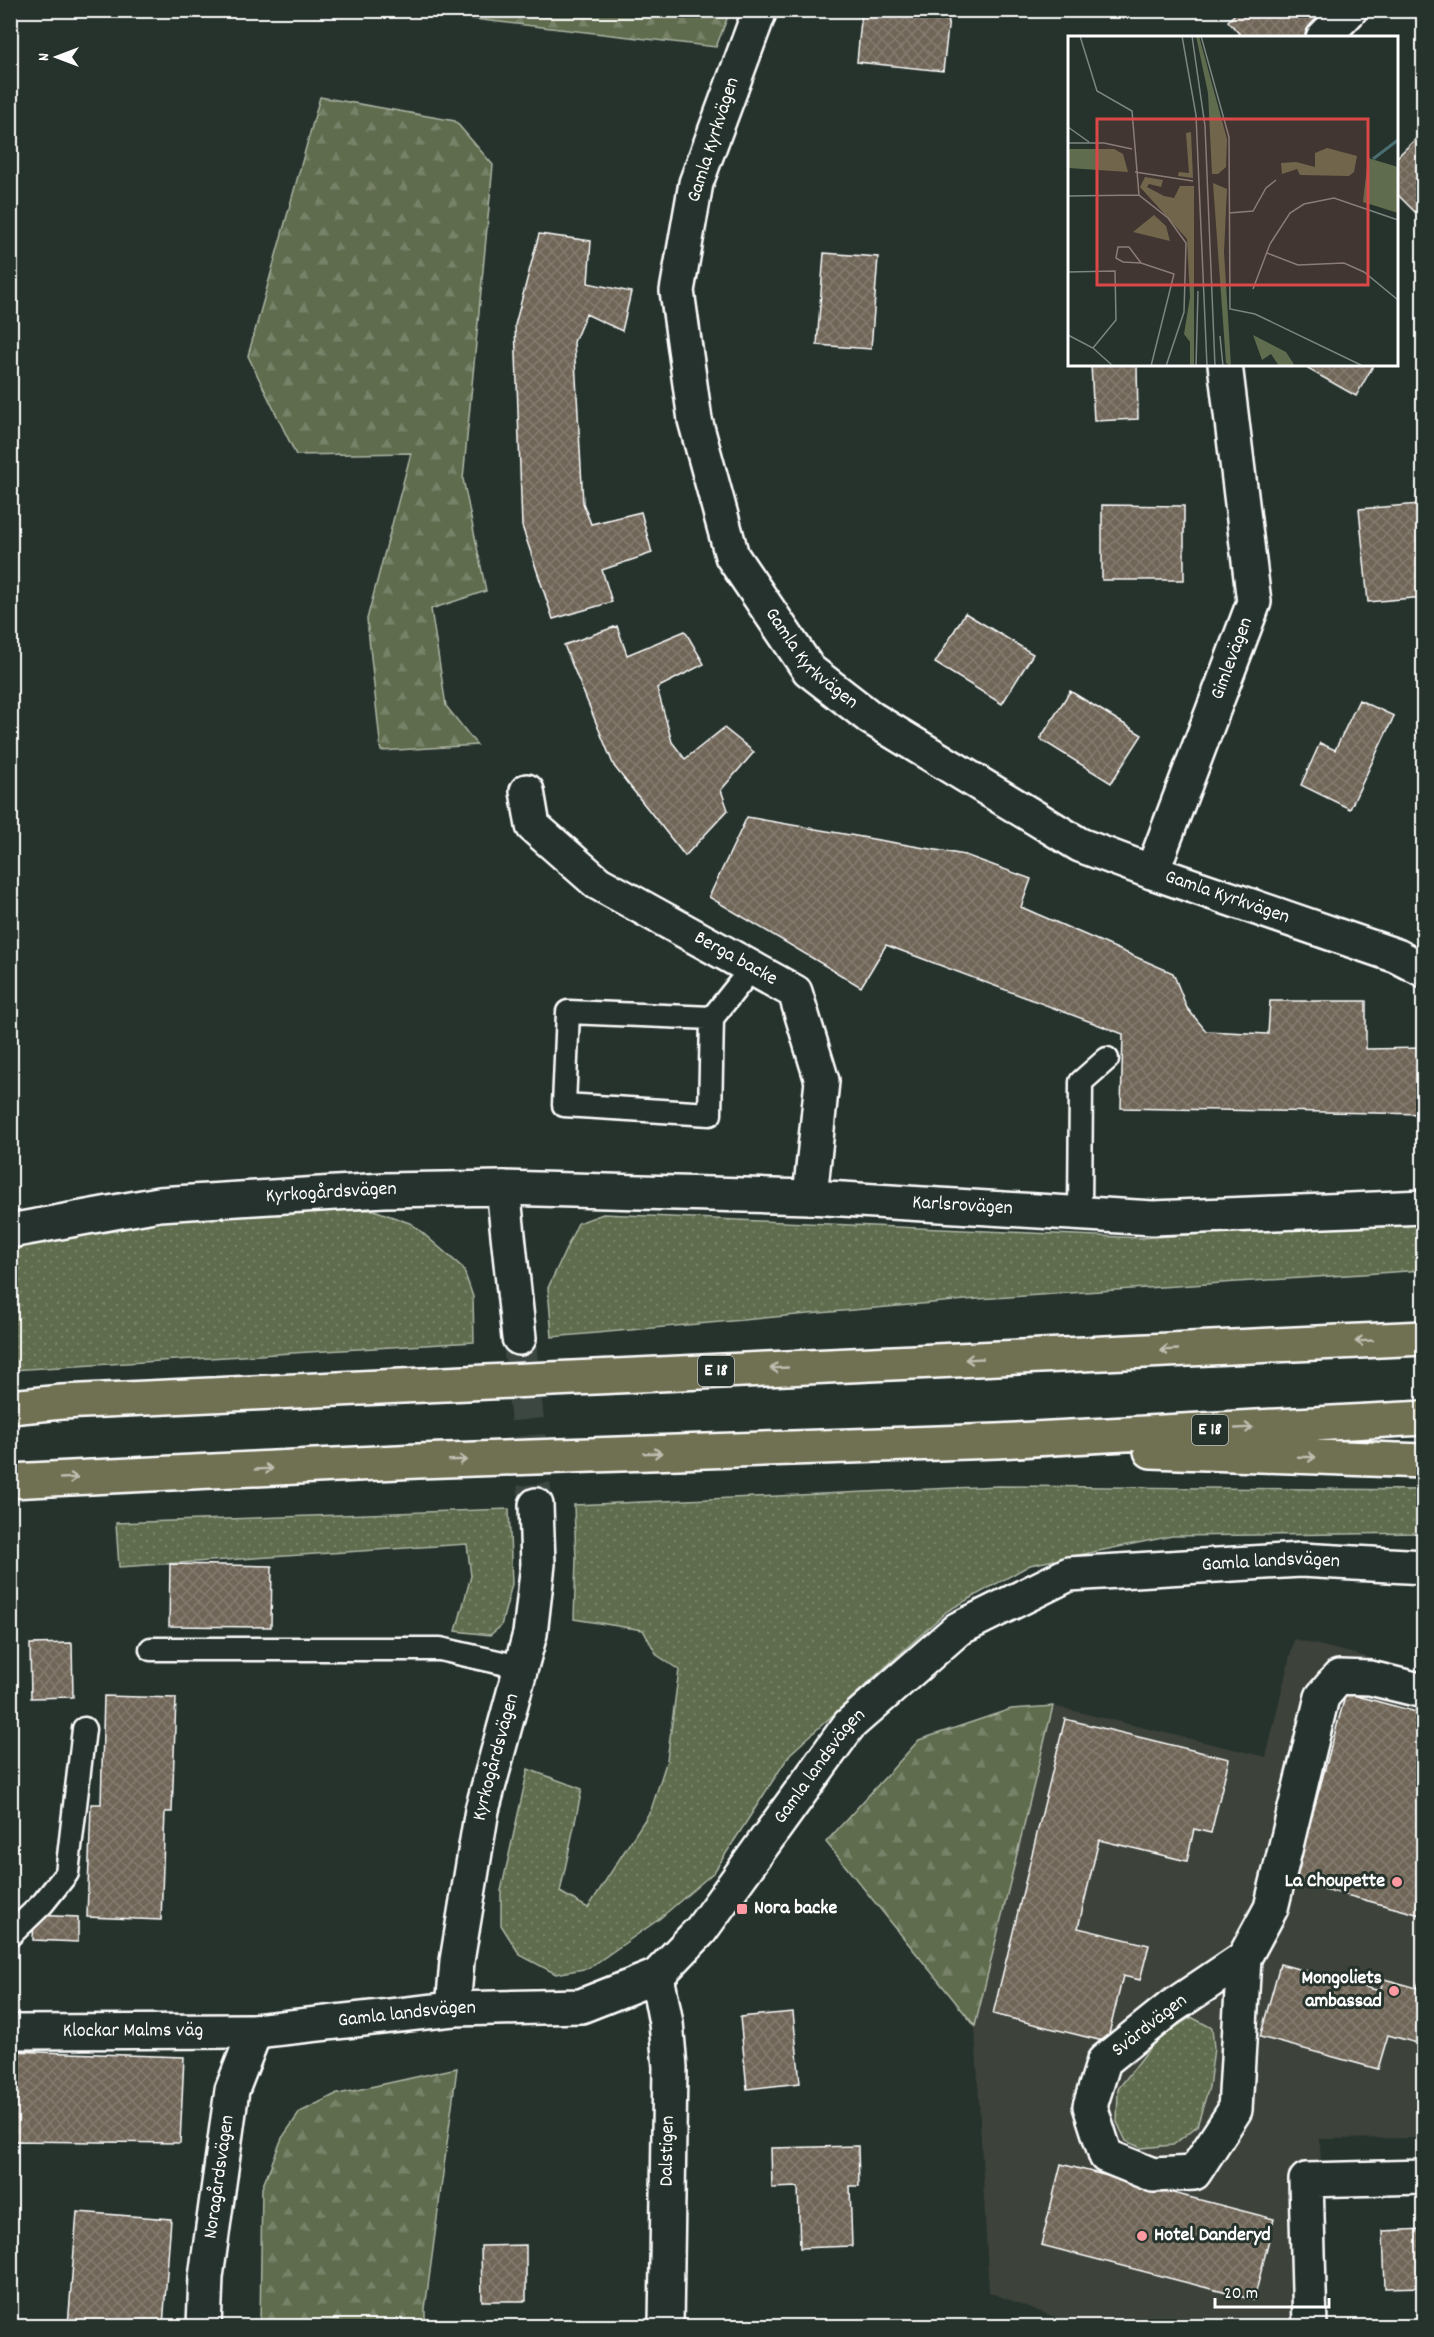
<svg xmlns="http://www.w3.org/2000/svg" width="1434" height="2337" viewBox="0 0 1434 2337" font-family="Dekko,sans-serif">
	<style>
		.built { fill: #3c423a }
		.green { fill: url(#green-dots); stroke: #afb6a6; stroke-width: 1.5 }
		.forest { fill: url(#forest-firs); stroke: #afb6a6; stroke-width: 1.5 }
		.building { fill: url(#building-cross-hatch); stroke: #fff; stroke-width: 1.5 }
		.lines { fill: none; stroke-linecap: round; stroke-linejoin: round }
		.secondary-tunnel { stroke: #3c4742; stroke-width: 33; stroke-dasharray: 33 16; stroke-linecap: butt }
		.lane-casing { stroke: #fff; stroke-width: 27 }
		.street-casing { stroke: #fff; stroke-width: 38 }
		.secondary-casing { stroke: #fff; stroke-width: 38 }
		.highway-casing { stroke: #fff; stroke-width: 38 }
		.lane { stroke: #26332d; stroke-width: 22 }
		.street { stroke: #26332d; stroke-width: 33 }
		.secondary { stroke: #26332d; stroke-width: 33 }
		.highway { stroke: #706f52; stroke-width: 33 }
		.oneway { stroke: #bfbeb1 }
		.poi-dot { fill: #ff9aa2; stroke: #26332d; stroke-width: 2 }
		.labels { text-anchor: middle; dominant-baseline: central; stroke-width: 6; stroke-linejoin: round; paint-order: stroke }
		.shield { fill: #26332d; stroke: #bec2c0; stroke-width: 1.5 }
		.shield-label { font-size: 18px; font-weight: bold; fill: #fff }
		.street-label { font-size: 20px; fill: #fff; stroke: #26332d }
		.poi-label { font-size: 20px; font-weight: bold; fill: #fff; stroke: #26332d; text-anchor: end }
		.inset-river { fill: none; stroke: #4a6e71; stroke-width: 3 }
		.inset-road { fill: none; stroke: #7d8581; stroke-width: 1.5 }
		.view { fill: #dc4848; fill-opacity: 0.15; stroke: #dc4848; stroke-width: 3 }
		.inset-edge { fill: none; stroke: #fff; stroke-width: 3 }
	</style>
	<defs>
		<pattern id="green-dots" width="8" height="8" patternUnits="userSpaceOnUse" patternTransform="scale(1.5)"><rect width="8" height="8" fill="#5f6c4d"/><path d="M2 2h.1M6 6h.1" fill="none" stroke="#778268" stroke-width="1.8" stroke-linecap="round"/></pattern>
		<pattern id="forest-firs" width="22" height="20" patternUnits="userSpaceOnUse" patternTransform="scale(1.5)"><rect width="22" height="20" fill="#5f6c4d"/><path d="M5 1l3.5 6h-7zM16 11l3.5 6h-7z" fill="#778268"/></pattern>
		<pattern id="building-cross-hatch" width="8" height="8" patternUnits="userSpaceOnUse" patternTransform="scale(1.5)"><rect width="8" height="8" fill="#706658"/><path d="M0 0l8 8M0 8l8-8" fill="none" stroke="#857d71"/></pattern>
	</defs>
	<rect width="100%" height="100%" fill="#26332d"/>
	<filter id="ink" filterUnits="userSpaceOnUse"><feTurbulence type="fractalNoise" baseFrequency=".0167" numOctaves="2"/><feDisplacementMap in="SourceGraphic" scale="12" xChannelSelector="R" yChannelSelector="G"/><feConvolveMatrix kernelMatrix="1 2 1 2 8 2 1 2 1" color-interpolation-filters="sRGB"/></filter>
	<g filter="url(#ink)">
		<path class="built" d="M 1294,1639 L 1423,1671 L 1423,2138 L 1320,2139 L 1325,2326 L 1078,2326 L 989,2292 L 975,2026 L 1053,1706 L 1266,1757 Z"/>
		<path class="green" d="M 329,1210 L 374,1210 L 412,1224 L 463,1268 L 473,1297 L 474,1342 L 11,1370 L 11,1250 L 66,1237 L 173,1219 Z
			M 603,1214 L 1142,1238 L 1423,1219 L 1423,1270 L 977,1299 L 552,1337 L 548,1288 L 578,1223 Z
			M 998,1486 L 1423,1490 L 1423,1533 L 1172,1536 L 1030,1565 L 947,1611 L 790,1754 L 714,1872 L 658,1920 L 589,1968 L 556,1974 L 520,1955 L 501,1925 L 501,1891 L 528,1769 L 582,1789 L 560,1892 L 588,1908 L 651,1810 L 667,1760 L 679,1670 L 657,1655 L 643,1630 L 574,1619 L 576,1560 L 574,1505 Z
			M 509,1509 L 512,1584 L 501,1626 L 490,1635 L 456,1631 L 471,1576 L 467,1544 L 119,1567 L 116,1523 Z
			M 1191,2017 L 1212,2028 L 1214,2048 L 1209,2087 L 1197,2126 L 1173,2145 L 1141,2148 L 1126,2141 L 1117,2122 L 1118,2089 L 1157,2039 Z"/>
		<path class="forest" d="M 403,11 L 730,11 L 716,47 Z
			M 320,97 L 455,121 L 493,165 L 463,479 L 486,591 L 431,609 L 446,706 L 477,745 L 381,751 L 367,619 L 411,453 L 296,455 L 248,356 Z
			M 1053,1706 L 975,2026 L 826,1842 L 919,1740 L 1011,1709 Z
			M 457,2068 L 425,2309 L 425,2326 L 260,2326 L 262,2188 L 282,2138 L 300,2112 L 334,2095 Z"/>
		<path class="building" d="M 862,10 L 950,10 L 943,71 L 857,62 Z
			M 1239,10 L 1313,10 L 1326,24 L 1312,38 L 1243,38 L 1228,21 Z
			M 1424,131 L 1424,203 L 1415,212 L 1396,193 L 1396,158 Z
			M 539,234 L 591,241 L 588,283 L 631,292 L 622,331 L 586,314 L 574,342 L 583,503 L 591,524 L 641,512 L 652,553 L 602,570 L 612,602 L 553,619 L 522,526 L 515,325 Z
			M 824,253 L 878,257 L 871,349 L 817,345 Z
			M 1091,364 L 1137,364 L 1138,419 L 1094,421 Z
			M 1311,364 L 1374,364 L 1356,396 L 1308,369 Z
			M 1420,504 L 1424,540 L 1424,597 L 1368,602 L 1359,509 Z
			M 1102,505 L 1184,506 L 1184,580 L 1102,580 Z
			M 965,613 L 1033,654 L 1002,704 L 935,663 Z
			M 617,626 L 627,655 L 685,631 L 704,664 L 657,688 L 672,742 L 685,759 L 724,728 L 754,752 L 721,790 L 728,810 L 685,856 L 614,766 L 564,645 Z
			M 1070,691 L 1142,735 L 1111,783 L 1040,739 Z
			M 1359,700 L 1394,716 L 1350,809 L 1301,785 L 1320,743 L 1335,750 Z
			M 747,817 L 965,855 L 1031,879 L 1021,907 L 1173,973 L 1187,1008 L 1206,1031 L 1268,1034 L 1270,1001 L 1366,1001 L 1366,1049 L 1424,1048 L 1424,1114 L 1121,1108 L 1123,1034 L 886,945 L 861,987 L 709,897 Z
			M 170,1564 L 272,1566 L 271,1627 L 169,1626 Z
			M 72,1643 L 73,1697 L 31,1698 L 30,1644 Z
			M 1346,1693 L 1424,1714 L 1424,1916 L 1294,1881 Z
			M 104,1696 L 176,1698 L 172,1812 L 165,1812 L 161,1920 L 87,1917 L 91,1804 L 101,1804 Z
			M 1065,1719 L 1229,1759 L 1211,1833 L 1194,1829 L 1187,1861 L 1099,1840 L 1078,1928 L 1149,1945 L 1140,1980 L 1123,1976 L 1107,2042 L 993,2014 Z
			M 34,1915 L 78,1917 L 78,1942 L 33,1940 Z
			M 1280,1964 L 1380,1991 L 1384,1979 L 1417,1988 L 1420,1979 L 1424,1980 L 1424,2045 L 1388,2035 L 1378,2069 L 1260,2037 Z
			M 793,2012 L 800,2083 L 747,2089 L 740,2017 Z
			M 10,2051 L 184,2057 L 180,2143 L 12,2141 L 10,2144 Z
			M 858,2146 L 859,2186 L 850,2186 L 852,2246 L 800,2248 L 798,2187 L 772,2188 L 771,2148 Z
			M 1061,2164 L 1274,2219 L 1254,2300 L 1041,2245 Z
			M 77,2212 L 171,2219 L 163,2326 L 68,2326 Z
			M 1424,2229 L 1424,2287 L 1385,2288 L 1383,2231 Z
			M 526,2245 L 526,2301 L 482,2301 L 481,2246 Z"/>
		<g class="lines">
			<path class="secondary-tunnel" d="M 519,1338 L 536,1505"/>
			<defs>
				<path id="lane" d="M 712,1018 L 568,1012 L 564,1105 L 710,1114 L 712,1018 L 752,968
					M 1080,1214 L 1081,1082 L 1107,1059
					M 151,1649 L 440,1649 L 520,1667
					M 10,1935 L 43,1903 L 67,1873 L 84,1729"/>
				<g id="street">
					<path id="s1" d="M 760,10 L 696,183 L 677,291 L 695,420 L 732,556 L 809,670 L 871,718 L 1080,845 L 1152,872 L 1397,956 L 1424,970"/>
					<path d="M 1323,38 L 1350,10"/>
					<path id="s2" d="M 527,791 L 533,826 L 598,883 L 795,992 L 822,1081 L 810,1197"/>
					<path id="s3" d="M 1152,872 L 1254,602 L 1225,364"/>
					<path id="s4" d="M 503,1188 L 810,1197 L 1153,1218 L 1424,1207"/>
					<path d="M 1244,1958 L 1170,2008 L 1104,2061 L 1090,2106 L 1106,2156 L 1153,2175 L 1194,2173 L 1235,2110 L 1244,1958 L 1271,1908 L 1322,1697 L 1339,1677 L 1370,1678 L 1424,1691"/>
					<path d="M 657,1976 L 666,2023 L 670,2067 L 666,2326"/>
					<path id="s5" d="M 10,2032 L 255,2031"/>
					<path d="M 1310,2326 L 1306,2180 L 1424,2177"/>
				</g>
				<g id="secondary">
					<path id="s6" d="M 10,1231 L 159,1204 L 384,1190 L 503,1188 L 519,1338"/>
					<path id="s7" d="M 453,2009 L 457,1961 L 482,1810 L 530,1634 L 538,1564 L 536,1505"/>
					<path id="s8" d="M 204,2326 L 206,2277 L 232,2090 L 255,2031 L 453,2009 L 581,2006 L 657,1976 L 701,1930 L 849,1725 L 958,1629 L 1069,1574 L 1301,1560 L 1424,1567"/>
				</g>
				<path id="highway" d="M 10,1407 L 62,1402 L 1424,1338
					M 1151,1451 L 1424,1461
					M 10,1481 L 418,1461 L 997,1441 L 1424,1418"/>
			</defs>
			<use href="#lane" class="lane-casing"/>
			<use href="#street" class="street-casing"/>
			<use href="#secondary" class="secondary-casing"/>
			<use href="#highway" class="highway-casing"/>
			<use href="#lane" class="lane"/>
			<use href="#street" class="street"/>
			<use href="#secondary" class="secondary"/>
			<use href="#highway" class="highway"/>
		</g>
		<defs><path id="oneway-shaft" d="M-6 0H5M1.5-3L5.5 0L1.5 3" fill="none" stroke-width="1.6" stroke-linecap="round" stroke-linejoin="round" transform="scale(1.5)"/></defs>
		<g class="oneway">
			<use href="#oneway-shaft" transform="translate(1364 1341) rotate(177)"/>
			<use href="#oneway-shaft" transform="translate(1169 1350) rotate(177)"/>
			<use href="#oneway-shaft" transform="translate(974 1359) rotate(177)"/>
			<use href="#oneway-shaft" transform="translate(779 1368) rotate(177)"/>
			<use href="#oneway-shaft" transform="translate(1244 1428) rotate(-3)"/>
			<use href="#oneway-shaft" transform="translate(653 1453) rotate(-2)"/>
			<use href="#oneway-shaft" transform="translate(1307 1457) rotate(2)"/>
			<use href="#oneway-shaft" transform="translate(458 1460) rotate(-2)"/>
			<use href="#oneway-shaft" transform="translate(264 1469) rotate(-3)"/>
			<use href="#oneway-shaft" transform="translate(69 1478) rotate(-3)"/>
		</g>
	</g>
	<g class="poi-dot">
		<circle cx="1397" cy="1882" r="6"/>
		<rect x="736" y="1903" width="12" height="12" rx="3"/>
		<circle cx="1394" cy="1991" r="6"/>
		<circle cx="1142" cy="2236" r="6"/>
	</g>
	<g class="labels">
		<g class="shield">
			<rect x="698" y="1356" width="36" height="30" rx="4.5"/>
			<rect x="1192" y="1415" width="36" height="30" rx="4.5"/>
		</g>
		<g class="shield-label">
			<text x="716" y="1371">E 18</text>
			<text x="1210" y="1430">E 18</text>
		</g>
		<g class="street-label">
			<text transform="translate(714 140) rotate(-72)">Gamla Kyrkvägen</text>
			<text stroke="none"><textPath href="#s1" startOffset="696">Gamla Kyrkvägen</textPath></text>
			<text stroke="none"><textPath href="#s3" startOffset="228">Gimlevägen</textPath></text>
			<text stroke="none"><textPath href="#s1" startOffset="1182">Gamla Kyrkvägen</textPath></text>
			<text stroke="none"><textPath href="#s2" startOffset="279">Berga backe</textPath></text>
			<text stroke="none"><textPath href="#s6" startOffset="324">Kyrkogårdsvägen</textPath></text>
			<text stroke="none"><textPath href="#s4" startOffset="460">Karlsrovägen</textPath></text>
			<text stroke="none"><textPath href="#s8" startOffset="1498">Gamla landsvägen</textPath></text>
			<text stroke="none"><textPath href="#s7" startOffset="256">Kyrkogårdsvägen</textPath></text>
			<text stroke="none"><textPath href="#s8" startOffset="976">Gamla landsvägen</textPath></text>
			<text stroke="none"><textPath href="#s8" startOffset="454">Gamla landsvägen</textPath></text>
			<text transform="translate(1150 2026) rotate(-38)">Svärdvägen</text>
			<text stroke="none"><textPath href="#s5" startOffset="123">Klockar Malms väg</textPath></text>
			<text transform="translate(668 2151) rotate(-89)">Dalstigen</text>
			<text stroke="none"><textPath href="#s8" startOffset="150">Noragårdsvägen</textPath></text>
		</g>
		<g class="poi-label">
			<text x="1385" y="1882">La Choupette</text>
			<text x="754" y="1909" text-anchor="start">Nora backe</text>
			<text x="1382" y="1979">Mongoliets<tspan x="1382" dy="23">ambassad</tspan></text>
			<text x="1154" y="2236" text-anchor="start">Hotel Danderyd</text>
		</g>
	</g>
	<g transform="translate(1068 36)">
		<rect width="330" height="330" fill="#26332d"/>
		<path d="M 128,0 L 131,0 L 159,103 L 158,131 L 150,138 L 144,138 L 140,57 ZM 123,96 L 125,142 L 110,140 L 111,136 L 121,137 L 118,97 ZM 77,141 L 95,144 L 93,151 L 81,148 L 79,151 L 96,160 L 106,162 L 112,150 L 126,150 L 126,330 L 122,330 L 122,306 L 116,298 L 122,261 L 119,203 L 72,151 ZM 145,147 L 159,153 L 156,216 L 163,330 L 158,327 Z" fill="#5f6c4d"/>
		<path d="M 259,112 L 289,120 L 286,136 L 281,140 L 232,139 L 229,133 L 214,138 L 213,127 L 228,126 L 247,131 L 247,117 ZM 0,113 L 46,113 L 55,118 L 60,136 L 1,132 ZM 300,122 L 330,131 L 330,177 L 295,166 ZM 86,179 L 98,190 L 102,205 L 65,196 ZM 185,299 L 218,316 L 227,330 L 211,330 L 203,318 L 194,324 Z" fill="#5f6c4d"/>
		<path class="inset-river" d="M 305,123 L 330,104"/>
		<path class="inset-road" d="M 12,0 L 29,55 L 64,75 L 71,159 L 100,182 L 118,207 L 116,276 L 98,330M 114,0 L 128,79 L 139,330M 124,0 L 137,90 L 147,330M 133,0 L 161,101 L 162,273 L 187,278 L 295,330M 0,91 L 21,106M 0,107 L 36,107 L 64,113M 67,136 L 125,145M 0,160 L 71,159M 161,177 L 185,175 L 198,152 L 208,144M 199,217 L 230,229 L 276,227 L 296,236 L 330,264M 73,227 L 61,211 L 50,211 L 48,222 L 55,226 L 73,227 L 106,238 L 83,330M 0,236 L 47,235 L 48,284 L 25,312M 185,253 L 202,208 L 222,177 L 236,168 L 266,162 L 330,184M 0,299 L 25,312 L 45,330M 152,300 L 155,330M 128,330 L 130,255"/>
		<path class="view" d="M 29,83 L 300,83 L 300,249 L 29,249 Z"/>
		<rect width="330" height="330" class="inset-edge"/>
	</g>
	<rect width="1434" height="2337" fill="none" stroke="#26332d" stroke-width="36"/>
	<rect x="18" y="18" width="1398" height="2301" fill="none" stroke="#fff" stroke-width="2" filter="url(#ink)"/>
	<g transform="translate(57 57) rotate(270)" stroke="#26332d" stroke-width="4.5" paint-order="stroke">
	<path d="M0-4.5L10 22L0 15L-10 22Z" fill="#ffffff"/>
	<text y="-9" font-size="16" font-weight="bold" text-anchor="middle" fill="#ffffff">N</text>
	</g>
	<path d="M1215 2298v9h114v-9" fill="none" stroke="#ffffff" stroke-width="3"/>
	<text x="1224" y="2298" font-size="18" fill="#ffffff" stroke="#26332d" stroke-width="4.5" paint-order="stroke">20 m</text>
</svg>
